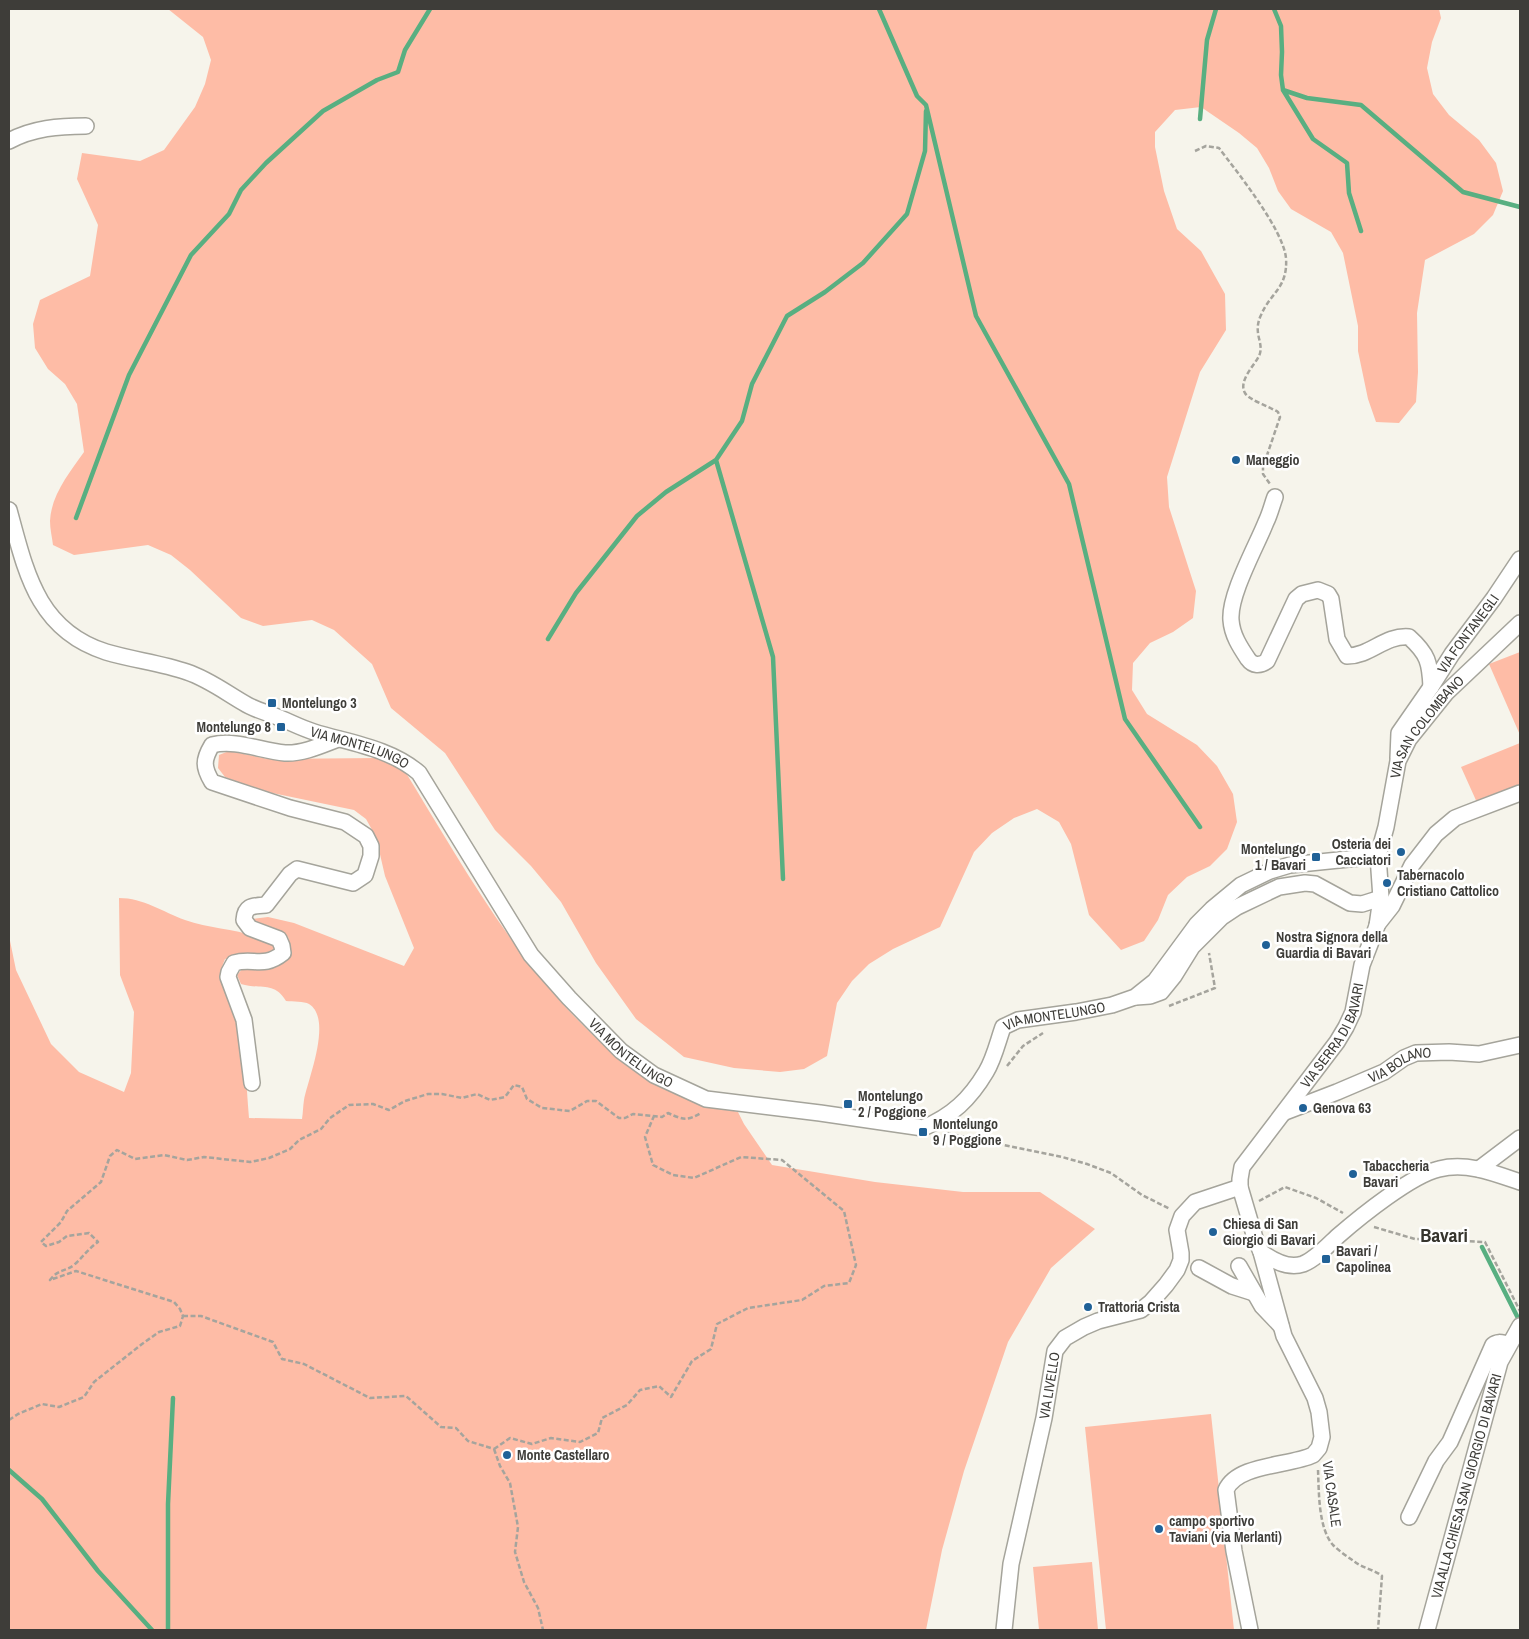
<svg xmlns="http://www.w3.org/2000/svg" width="1529" height="1639" viewBox="0 0 1529 1639" font-family="'Archivo Narrow',sans-serif">
	<style>
		.green { fill: #febca6 }
		.lines { fill: none; stroke-linecap: round; stroke-linejoin: round }
		.stream { stroke: #58af81; stroke-width: 4.5 }
		.minor-casing { stroke: #a5a49b; stroke-width: 18 }
		.path { stroke: #a5a49d; stroke-width: 2.5; stroke-dasharray: 5 2.5; stroke-linecap: butt }
		.minor { stroke: #fff; stroke-width: 15 }
		.poi-dot { fill: #206197; stroke: #fff; stroke-width: 2 }
		.labels { text-anchor: middle; dominant-baseline: central; stroke-width: 5; stroke-linejoin: round; paint-order: stroke }
		.poi-label { font-size: 14px; font-weight: bold; fill: #3e3d39; stroke: #fff; text-anchor: start }
		.street-label { font-size: 14px; fill: #3e3d39; stroke: #fff }
		.district-label { font-size: 19px; font-weight: bold; fill: #36352e; stroke: #fff }
	</style>
	<rect width="100%" height="100%" fill="#f6f4eb"/>
	<path class="green" d="M 168,9 L 1439,9 L 1441,18 L 1432,42 L 1427,68 L 1433,94 L 1449,115 L 1479,140 L 1496,163 L 1503,191 L 1493,215 L 1474,234 L 1425,260 L 1417,313 L 1418,372 L 1416,402 L 1399,423 L 1376,422 L 1368,399 L 1358,351 L 1358,326 L 1343,253 L 1331,232 L 1291,209 L 1278,191 L 1269,168 L 1257,148 L 1239,133 L 1201,107 L 1175,110 L 1155,132 L 1155,147 L 1164,191 L 1177,229 L 1201,251 L 1225,294 L 1226,330 L 1200,372 L 1167,477 L 1169,507 L 1196,591 L 1193,618 L 1173,632 L 1150,643 L 1133,663 L 1132,690 L 1147,714 L 1197,745 L 1217,766 L 1233,794 L 1237,822 L 1227,849 L 1210,866 L 1187,877 L 1168,895 L 1158,920 L 1144,941 L 1121,950 L 1089,915 L 1071,844 L 1059,822 L 1037,809 L 1014,818 L 992,833 L 974,852 L 940,927 L 893,949 L 869,964 L 852,981 L 837,1003 L 827,1056 L 804,1069 L 780,1072 L 734,1068 L 684,1057 L 636,1019 L 596,963 L 561,902 L 531,866 L 495,830 L 445,753 L 391,708 L 372,664 L 334,630 L 312,620 L 263,626 L 241,618 L 190,570 L 171,555 L 148,545 L 74,555 L 53,545 C 52,537 50,529 50,521 C 51,495 70,472 84,452 L 77,404 L 65,384 L 48,369 L 35,348 L 33,324 L 40,300 L 90,276 L 98,225 L 77,179 L 82,153 L 140,161 L 164,150 L 195,107 L 205,84 L 211,60 L 203,37 Z
		M 1520,652 L 1520,735 L 1489,664 Z
		M 1520,743 L 1520,790 L 1479,807 L 1461,767 Z
		M 229,751 L 268,759 L 378,758 L 403,768 C 460,861 514,960 594,1036 C 610,1051 626,1067 646,1079 C 674,1096 706,1104 738,1112 L 744,1124 L 772,1165 L 875,1182 L 963,1192 L 1040,1192 L 1095,1229 L 1051,1268 L 1008,1342 L 964,1471 L 942,1550 L 926,1630 L 9,1630 L 9,936 L 16,970 L 51,1044 L 79,1072 L 124,1092 L 131,1073 L 134,1012 L 120,975 L 119,898 C 143,898 163,912 185,920 C 216,931 251,928 278,948 C 268,958 239,957 225,959 C 215,981 228,987 234,1006 C 245,1042 246,1081 249,1118 L 302,1119 C 303,1113 303,1106 304,1100 C 308,1079 333,1019 309,1004 C 304,1001 293,1002 286,1001 C 274,981 260,990 241,984 L 237,975 L 244,967 L 263,970 L 274,967 L 283,962 L 290,955 L 290,945 L 288,937 L 280,931 L 265,927 L 252,919 L 268,917 L 294,923 L 404,966 L 414,948 L 385,876 L 376,837 L 366,819 L 354,810 L 258,790 L 225,777 L 218,768 L 219,755 Z
		M 1211,1414 L 1234,1630 L 1106,1630 L 1085,1427 Z
		M 1092,1562 L 1098,1630 L 1039,1630 L 1033,1567 Z"/>
	<g class="lines">
		<path class="stream" d="M 879,9 L 917,96 L 926,105 L 976,316 L 1069,484 L 1125,719 L 1200,827
			M 1274,9 L 1281,26 L 1282,52 L 1281,75 L 1283,90 L 1313,139 L 1347,163 L 1349,193 L 1361,231
			M 1283,90 L 1307,98 L 1361,105 L 1463,192 L 1520,207
			M 1200,119 L 1207,40 L 1216,9
			M 716,460 L 773,657 L 783,879
			M 76,518 L 129,375 L 191,255 L 229,214 L 241,190 L 266,163 L 323,111 L 377,80 L 398,72 L 405,50 L 430,9
			M 548,639 L 576,593 L 637,516 L 666,492 L 716,460 L 742,421 L 752,384 L 787,316 L 825,292 L 863,263 L 907,214 L 925,151 L 926,111
			M 1482,1247 L 1520,1322
			M 9,1470 L 42,1499 L 98,1571 L 152,1630
			M 168,1630 L 168,1504 L 173,1398"/>
		<defs>
			<g id="minor">
				<path d="M 9,141 C 33,128 59,126 86,126"/>
				<path d="M 1275,497 C 1272,505 1270,514 1266,522 C 1256,547 1229,595 1231,620 C 1232,635 1240,647 1248,659 C 1253,666 1260,666 1267,661 L 1296,599 L 1302,594 L 1318,590 L 1328,594 L 1331,599 L 1337,639 L 1347,656 C 1371,656 1384,635 1409,637 C 1428,654 1430,663 1431,687"/>
				<path id="s1" d="M 9,510 C 26,572 37,630 106,652 C 133,660 161,663 187,672 C 208,679 225,692 244,703 C 253,709 265,712 275,716 C 288,721 301,728 314,732 C 350,743 390,748 419,773 L 531,955 L 569,998 L 621,1051 L 654,1075 L 706,1099 L 820,1113 L 923,1128 C 952,1116 970,1099 986,1072 C 994,1059 998,1041 1003,1027 L 1018,1020 L 1076,1012 L 1112,1005 L 1135,997 L 1155,981 L 1197,924 L 1212,909 L 1241,885 L 1270,871 L 1290,865 L 1378,856"/>
				<path id="s2" d="M 1398,758 L 1399,733 L 1431,687 L 1452,654 L 1494,598 L 1520,559"/>
				<path d="M 1377,925 L 1392,906 L 1412,865 L 1436,834 L 1455,818 L 1465,814 L 1520,793"/>
				<path d="M 1136,997 L 1150,996 L 1161,992 L 1174,976 L 1192,947 L 1222,917 L 1237,907 L 1279,887 L 1305,883 L 1315,884 L 1350,903 L 1362,904 L 1381,898"/>
				<path d="M 252,1083 L 244,1020 L 228,977 L 229,972 L 234,963 C 253,957 263,969 283,953 L 282,946 L 279,939 L 250,928 L 244,920 C 245,905 253,906 266,905 L 290,874 L 297,869 L 353,883 L 365,875 L 371,856 L 371,846 L 366,836 L 345,822 L 290,808 L 212,782 C 203,767 203,760 212,745 C 236,739 261,751 285,753 C 303,754 322,745 338,739"/>
				<path id="s3" d="M 1285,1112 L 1337,1092 L 1384,1072 L 1404,1058 L 1416,1053 L 1449,1052 L 1479,1054 L 1520,1045"/>
				<path d="M 1479,1169 L 1520,1138"/>
				<path d="M 1261,1252 C 1272,1260 1289,1269 1303,1264 C 1316,1259 1328,1245 1338,1236 C 1361,1216 1412,1175 1439,1169 C 1467,1162 1494,1173 1520,1182"/>
				<path d="M 1239,1266 L 1262,1306 L 1281,1326"/>
				<path d="M 1199,1268 L 1232,1286 L 1254,1293"/>
				<path d="M 1409,1517 L 1436,1461 L 1450,1442 L 1493,1345 C 1498,1341 1502,1343 1508,1344"/>
				<path id="s4" d="M 1004,1630 L 1011,1564 L 1044,1418 L 1055,1351 L 1065,1338 L 1084,1327 L 1098,1321 L 1141,1310 L 1151,1302 L 1166,1285 L 1177,1270 L 1181,1260 L 1181,1253 L 1177,1230 L 1182,1216 L 1195,1202 L 1240,1187"/>
				<path id="s5" d="M 1250,1630 L 1234,1551 L 1226,1490 C 1237,1464 1290,1466 1313,1455 L 1319,1448 L 1322,1437 L 1319,1412 L 1315,1398 L 1284,1336 L 1261,1252 L 1255,1238 L 1240,1187 L 1240,1179 L 1242,1167 L 1337,1042 L 1346,1027 L 1353,1012 L 1362,965 L 1377,926 L 1381,898 L 1378,856 L 1386,827 L 1398,761 L 1409,739 L 1446,693 L 1520,623"/>
				<path id="s6" d="M 1427,1630 L 1500,1362 L 1520,1326"/>
			</g>
		</defs>
		<use href="#minor" class="minor-casing"/>
		<path class="path" d="M 1195,151 L 1206,146 L 1219,148 C 1237,172 1283,229 1286,258 C 1288,288 1271,292 1261,315 C 1252,334 1265,343 1259,356 C 1254,366 1238,381 1245,393 C 1249,400 1270,407 1278,412 L 1280,417 L 1263,467 L 1263,474 L 1270,484
			M 1169,1006 L 1215,988 L 1209,953
			M 1007,1066 L 1023,1046 L 1043,1033
			M 946,1133 L 1062,1157 L 1087,1164 L 1111,1173 L 1142,1195 L 1170,1209
			M 1259,1201 L 1285,1187 L 1316,1198 L 1343,1213
			M 1374,1227 L 1415,1239 L 1485,1242 L 1520,1311
			M 183,1316 L 201,1316 L 273,1342 L 282,1359 L 304,1364 L 370,1398 L 406,1396 L 441,1427 L 456,1428 L 468,1441 L 494,1449
			M 9,1420 L 18,1414 L 42,1404 L 59,1407 L 84,1397 L 94,1382 L 142,1344 L 159,1332 L 180,1326 L 183,1316 L 180,1309 L 174,1302 L 76,1271 L 50,1280 C 58,1269 65,1272 74,1265 C 83,1257 89,1248 98,1242 L 89,1233 L 67,1236 L 59,1242 L 46,1246 L 41,1242 L 61,1222 L 67,1211 L 101,1182 L 110,1156 L 117,1150 L 135,1159 L 164,1155 L 187,1160 L 204,1157 L 250,1162 L 269,1158 L 290,1149 L 299,1140 L 321,1129 L 330,1118 L 349,1105 L 373,1104 L 389,1110 L 405,1101 L 428,1094 L 442,1094 L 462,1098 L 477,1094 L 490,1100 L 505,1097 L 514,1085 L 522,1087 L 527,1099 L 542,1108 L 570,1111 L 587,1101 L 596,1101 L 619,1118 L 625,1118 L 633,1114 L 662,1117 L 668,1113 C 683,1120 687,1121 701,1113
			M 494,1449 L 510,1438 L 532,1444 L 551,1438 L 580,1442 L 598,1433 L 602,1418 L 627,1405 L 640,1390 L 659,1386 L 671,1397 L 692,1361 L 711,1349 L 717,1324 L 748,1308 L 802,1300 L 824,1286 L 849,1283 L 856,1265 L 844,1211 L 782,1160 L 741,1157 L 694,1178 L 673,1175 L 653,1165 L 645,1137 L 654,1116
			M 494,1449 L 500,1466 L 510,1483 L 518,1527 L 515,1552 L 524,1582 L 538,1608 L 543,1630
			M 1318,1470 C 1319,1491 1318,1528 1333,1545 C 1339,1551 1348,1557 1355,1562 C 1363,1568 1375,1570 1382,1576 L 1378,1630"/>
		<use href="#minor" class="minor"/>
	</g>
	<g class="poi-dot">
		<circle cx="1236" cy="460" r="5"/>
		<rect x="267" y="698" width="10" height="10" rx="2.5"/>
		<rect x="276" y="722" width="10" height="10" rx="2.5"/>
		<circle cx="1401" cy="852" r="5"/>
		<rect x="1311" y="852" width="10" height="10" rx="2.5"/>
		<circle cx="1387" cy="883" r="5"/>
		<circle cx="1266" cy="945" r="5"/>
		<rect x="843" y="1099" width="10" height="10" rx="2.5"/>
		<circle cx="1303" cy="1108" r="5"/>
		<rect x="918" y="1127" width="10" height="10" rx="2.5"/>
		<circle cx="1353" cy="1174" r="5"/>
		<circle cx="1213" cy="1232" r="5"/>
		<rect x="1321" y="1254" width="10" height="10" rx="2.5"/>
		<circle cx="1088" cy="1307" r="5"/>
		<circle cx="507" cy="1455" r="5"/>
		<circle cx="1159" cy="1529" r="5"/>
	</g>
	<g class="labels">
		<g class="poi-label">
			<text x="1246" y="460">Maneggio</text>
			<text x="282" y="703">Montelungo 3</text>
			<text x="271" y="727" text-anchor="end">Montelungo 8</text>
			<text x="1391" y="844" text-anchor="end">Osteria dei<tspan x="1391" dy="16">Cacciatori</tspan></text>
			<text x="1306" y="849" text-anchor="end">Montelungo<tspan x="1306" dy="16">1 / Bavari</tspan></text>
			<text x="1397" y="875">Tabernacolo<tspan x="1397" dy="16">Cristiano Cattolico</tspan></text>
			<text x="1276" y="937">Nostra Signora della<tspan x="1276" dy="16">Guardia di Bavari</tspan></text>
			<text x="858" y="1096">Montelungo<tspan x="858" dy="16">2 / Poggione</tspan></text>
			<text x="1313" y="1108">Genova 63</text>
			<text x="933" y="1124">Montelungo<tspan x="933" dy="16">9 / Poggione</tspan></text>
			<text x="1363" y="1166">Tabaccheria<tspan x="1363" dy="16">Bavari</tspan></text>
			<text x="1223" y="1224">Chiesa di San<tspan x="1223" dy="16">Giorgio di Bavari</tspan></text>
			<text x="1336" y="1251">Bavari /<tspan x="1336" dy="16">Capolinea</tspan></text>
			<text x="1098" y="1307">Trattoria Crista</text>
			<text x="517" y="1455">Monte Castellaro</text>
			<text x="1169" y="1521">campo sportivo<tspan x="1169" dy="16">Taviani (via Merlanti)</tspan></text>
		</g>
		<g class="street-label">
			<text stroke="none"><textPath href="#s2" startOffset="146">VIA FONTANEGLI</textPath></text>
			<text stroke="none"><textPath href="#s5" startOffset="1036">VIA SAN COLOMBANO</textPath></text>
			<text stroke="none"><textPath href="#s1" startOffset="454">VIA MONTELUNGO</textPath></text>
			<text stroke="none"><textPath href="#s1" startOffset="1369">VIA MONTELUNGO</textPath></text>
			<text stroke="none"><textPath href="#s5" startOffset="705">VIA SERRA DI BAVARI</textPath></text>
			<text stroke="none"><textPath href="#s1" startOffset="874">VIA MONTELUNGO</textPath></text>
			<text stroke="none"><textPath href="#s3" startOffset="125">VIA BOLANO</textPath></text>
			<text stroke="none"><textPath href="#s4" startOffset="249">VIA LIVELLO</textPath></text>
			<text stroke="none"><textPath href="#s6" startOffset="149">VIA ALLA CHIESA SAN GIORGIO DI BAVARI</textPath></text>
			<text transform="translate(1332 1494) rotate(82)">VIA CASALE</text>
		</g>
		<g class="district-label">
			<text x="1444" y="1235">Bavari</text>
		</g>
	</g>
	<rect width="1529" height="1639" fill="none" stroke="#3e3d39" stroke-width="20"/>
</svg>
